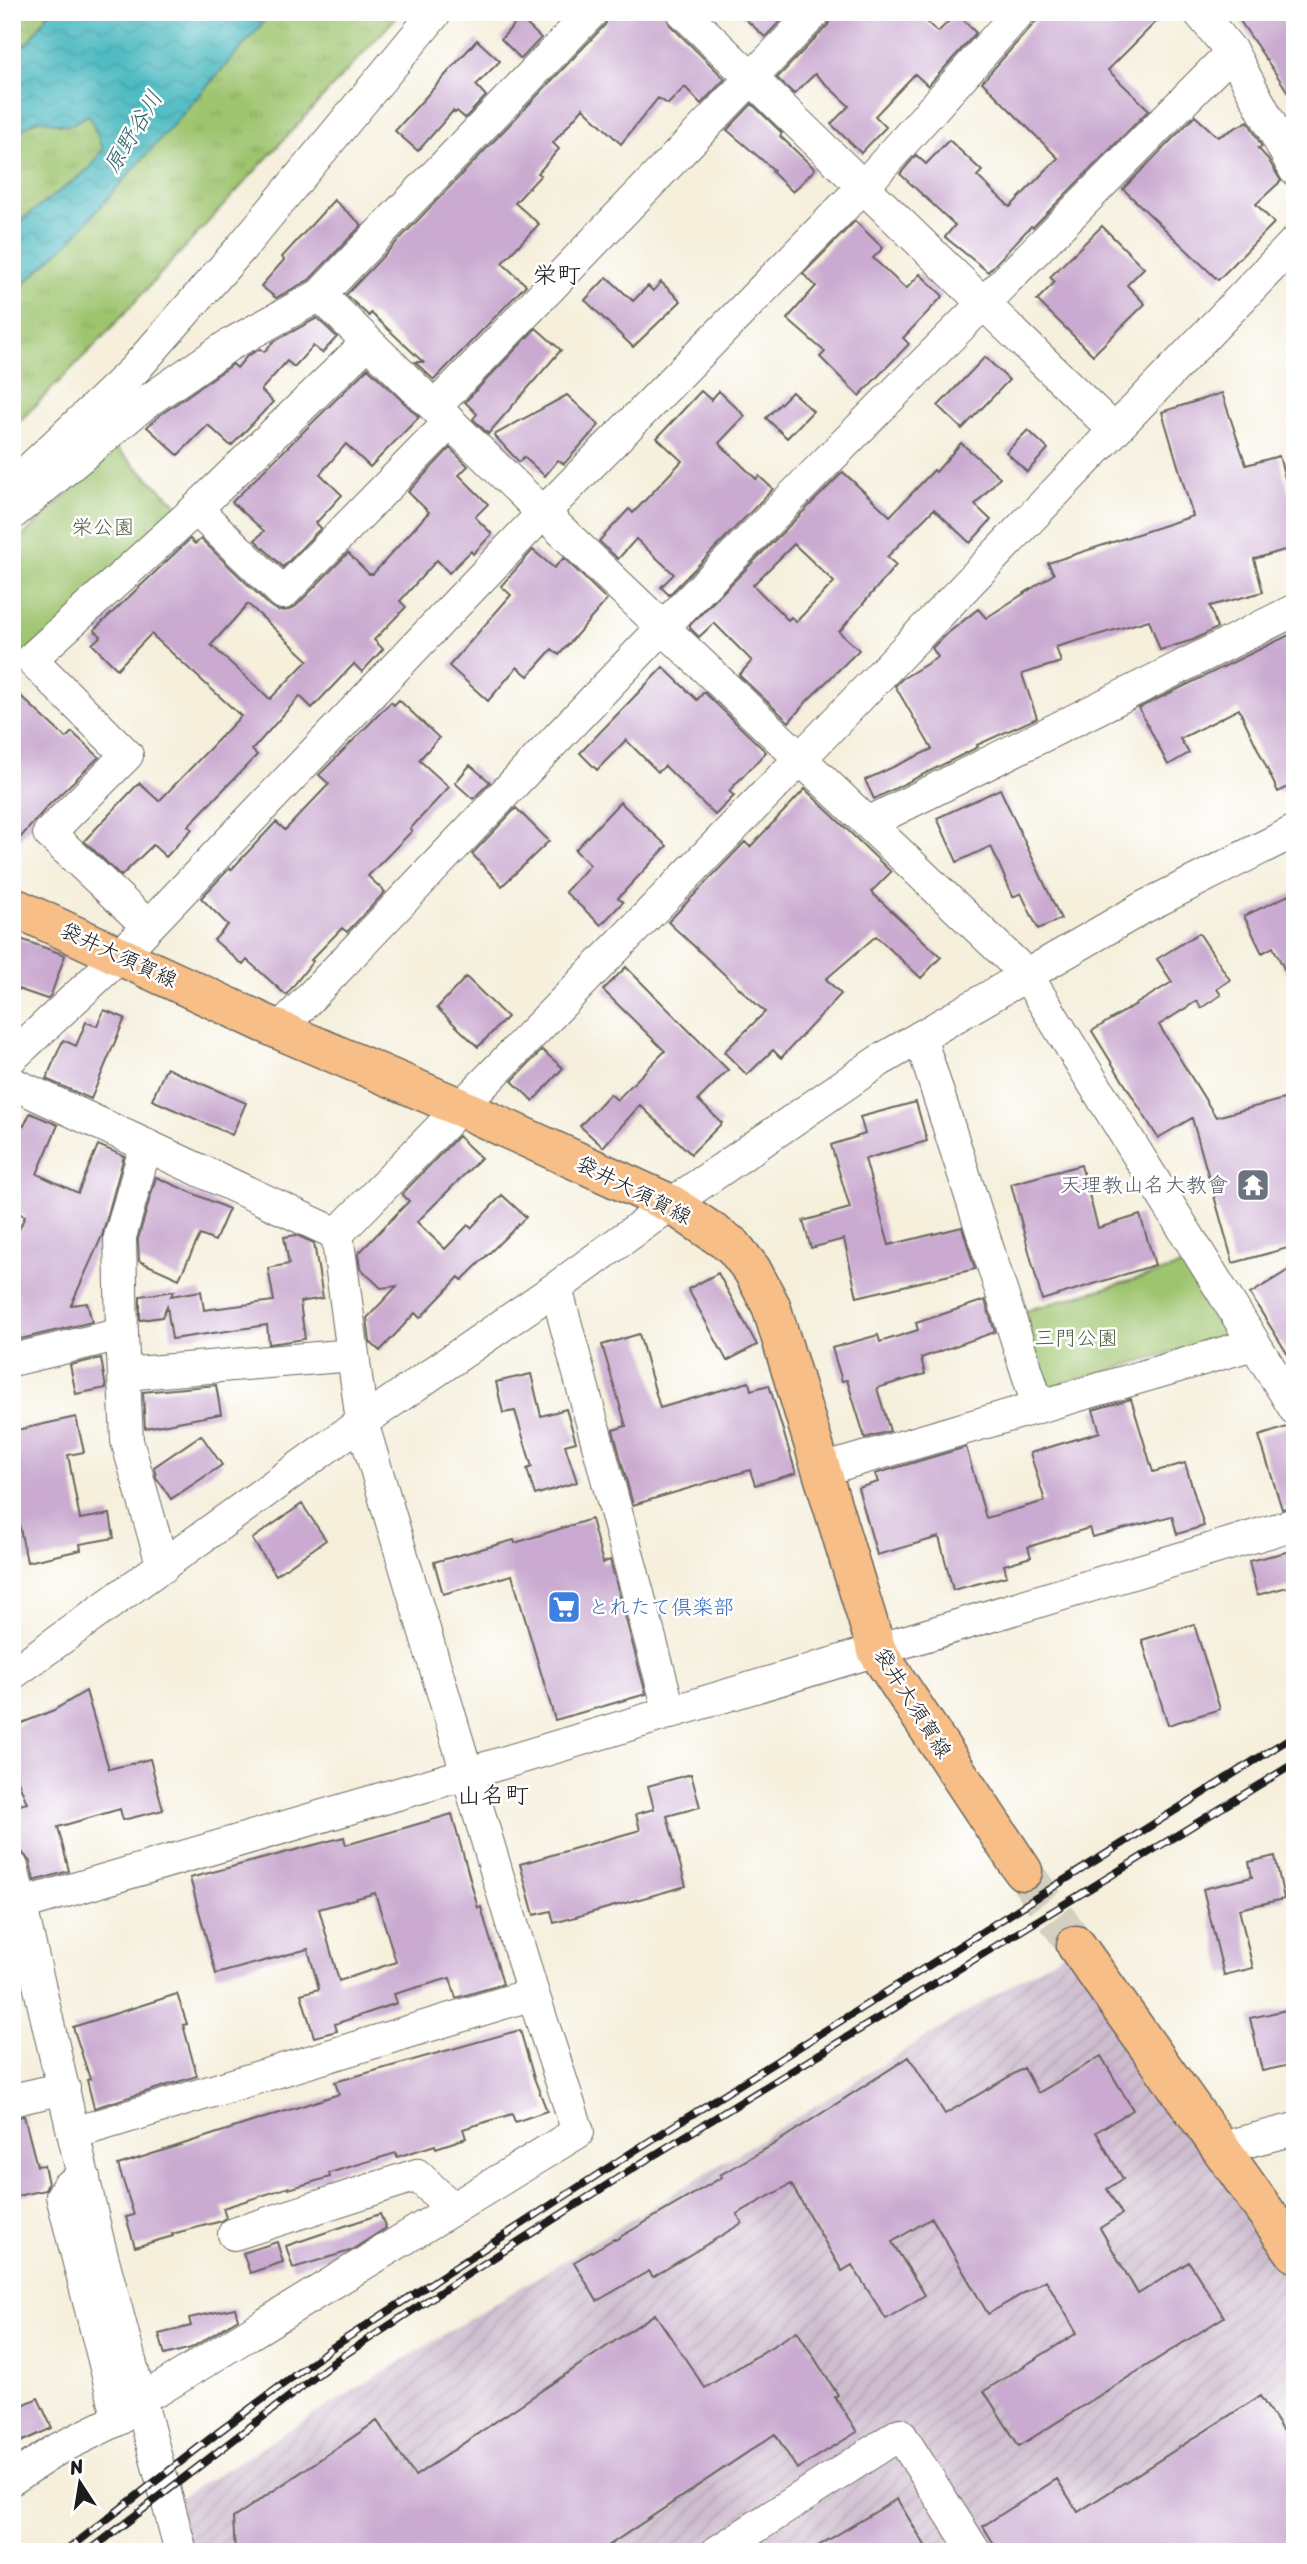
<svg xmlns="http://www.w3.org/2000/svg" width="1307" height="2564" viewBox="0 0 1307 2564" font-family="Sriracha,'Klee One',sans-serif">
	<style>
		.industrial { fill: url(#industrial-furrows) }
		.grass { fill: url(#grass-tufts); stroke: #5d7045; stroke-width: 2 }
		.park { fill: #9ec46e; stroke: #5d7045; stroke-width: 2 }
		.water { fill: url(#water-waves); stroke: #346b6e; stroke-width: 2 }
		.building { fill: #caaad0; fill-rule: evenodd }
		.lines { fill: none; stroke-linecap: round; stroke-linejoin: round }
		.major-tunnel { stroke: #d4cfbf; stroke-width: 38; stroke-dasharray: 38 19; stroke-linecap: butt }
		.minor-casing { stroke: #68665f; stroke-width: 34 }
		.major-casing { stroke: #68665f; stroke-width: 41 }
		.minor { stroke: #fff; stroke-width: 32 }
		.major { stroke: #f7be87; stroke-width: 38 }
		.rail-casing { stroke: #1c1c1c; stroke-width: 8 }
		.rail { stroke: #fff; stroke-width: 5; stroke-dasharray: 16; stroke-linecap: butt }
		.labels { text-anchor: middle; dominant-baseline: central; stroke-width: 5; stroke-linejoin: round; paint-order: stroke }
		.park-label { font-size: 21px; fill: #505f3d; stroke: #fff }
		.street-label { font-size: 21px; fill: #1c1c1c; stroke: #fff }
		.worship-label { font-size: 21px; fill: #5b616d; stroke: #fff; text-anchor: end }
		.shop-label { font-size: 21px; fill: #366cbe; stroke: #fff; text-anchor: start }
		.water-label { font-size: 23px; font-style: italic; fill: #316366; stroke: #fff }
		.quarter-label { font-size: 24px; fill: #1c1c1c; stroke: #fff }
	</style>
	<defs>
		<pattern id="industrial-furrows" width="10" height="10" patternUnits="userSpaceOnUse" patternTransform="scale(1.75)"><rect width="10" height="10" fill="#cfbdcf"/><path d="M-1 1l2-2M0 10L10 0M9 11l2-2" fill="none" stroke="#b1a2b1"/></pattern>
		<pattern id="grass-tufts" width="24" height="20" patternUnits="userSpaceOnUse" patternTransform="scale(1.75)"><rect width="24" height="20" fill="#9ec46e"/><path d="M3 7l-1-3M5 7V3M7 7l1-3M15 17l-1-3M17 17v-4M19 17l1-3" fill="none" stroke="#88a85f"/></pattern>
		<pattern id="water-waves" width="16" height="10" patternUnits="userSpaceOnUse" patternTransform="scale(1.75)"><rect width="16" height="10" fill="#4bbac1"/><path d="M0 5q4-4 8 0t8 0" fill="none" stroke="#419fa5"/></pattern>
	</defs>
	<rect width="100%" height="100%" fill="#fff"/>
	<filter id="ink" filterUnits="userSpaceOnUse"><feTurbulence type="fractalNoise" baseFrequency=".0143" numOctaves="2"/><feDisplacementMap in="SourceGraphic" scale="14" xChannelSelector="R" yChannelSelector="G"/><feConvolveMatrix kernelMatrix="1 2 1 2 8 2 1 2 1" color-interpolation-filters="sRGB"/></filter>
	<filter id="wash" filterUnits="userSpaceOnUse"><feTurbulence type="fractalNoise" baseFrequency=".00686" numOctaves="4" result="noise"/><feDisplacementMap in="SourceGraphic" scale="28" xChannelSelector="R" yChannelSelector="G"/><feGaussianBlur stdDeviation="1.57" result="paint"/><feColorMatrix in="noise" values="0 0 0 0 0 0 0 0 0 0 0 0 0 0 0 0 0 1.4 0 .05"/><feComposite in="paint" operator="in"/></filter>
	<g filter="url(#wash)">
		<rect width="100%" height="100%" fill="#f5efdc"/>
		<path class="industrial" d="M 1076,1945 L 1295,2261 L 1295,2552 L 183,2552 L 168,2505 Z"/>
		<path class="grass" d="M 12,12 L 401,12 L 99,341 L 12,429 Z"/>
		<path class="park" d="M 116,448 L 189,516 L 12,676 L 12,546 Z
			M 1185,1265 L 1227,1327 L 1221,1338 L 1051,1387 L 1043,1381 L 1025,1311 Z"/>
		<path class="water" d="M 49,12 L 269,12 L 260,27 L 68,243 L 12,295 L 12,227 L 90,168 L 103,149 L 89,115 L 68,126 L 39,119 L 12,135 L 12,48 L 29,42 Z"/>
		<g id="blocks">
			<path class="building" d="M 610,12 L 665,12 L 670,25 L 725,79 L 701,104 L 685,87 L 668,104 L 658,98 L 621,144 L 583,108 L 553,143 L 559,149 L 538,173 L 541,175 L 515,203 L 539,224 L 502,263 L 526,285 L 434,380 L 415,362 L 423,362 L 371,313 L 369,316 L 346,295 L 605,25 Z
				M 738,12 L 789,12 L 765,37 Z
				M 833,12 L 915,12 L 938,32 L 957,13 L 976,33 L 928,86 L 915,74 L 875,116 L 886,127 L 861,153 L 831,124 L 849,106 L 815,74 L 794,94 L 777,78 L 828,25 Z
				M 1044,12 L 1166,12 L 1108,70 L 1149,110 L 1033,227 L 1031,226 L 988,272 L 945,237 L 955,225 L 900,174 L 916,155 L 926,164 L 949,140 L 982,171 L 977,176 L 1010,207 L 1058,158 L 982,82 Z
				M 1234,12 L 1295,12 L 1295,103 L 1274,71 Z
				M 520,18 L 541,38 L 521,59 L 501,39 Z
				M 477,40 L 500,61 L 476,85 L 486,96 L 465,118 L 457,111 L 455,113 L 453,111 L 418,151 L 395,131 Z
				M 752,104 L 782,133 L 780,136 L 815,169 L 793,192 L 772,172 L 774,170 L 727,130 Z
				M 1195,116 L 1218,137 L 1248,121 L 1262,147 L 1258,148 L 1268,159 L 1281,181 L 1256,204 L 1274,223 L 1218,280 L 1123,189 Z
				M 334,200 L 362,225 L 309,280 L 276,298 L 261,286 L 284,260 L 282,257 Z
				M 855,221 L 883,248 L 873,258 L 906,289 L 920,274 L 943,296 L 903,338 L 909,344 L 859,396 L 820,357 L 825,352 L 787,319 L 816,286 L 803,274 Z
				M 1102,226 L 1144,268 L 1127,285 L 1145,304 L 1093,355 L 1037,300 L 1055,282 L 1050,277 Z
				M 607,277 L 633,301 L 648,286 L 653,291 L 661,282 L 681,301 L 633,347 L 585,300 Z
				M 317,318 L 337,337 L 322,353 L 313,346 L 294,367 L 287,361 L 261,390 L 273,402 L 231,446 L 208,425 L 178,455 L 147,427 L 160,415 L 233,364 L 237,368 L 247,356 L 260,349 L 264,352 L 273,342 Z
				M 536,328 L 561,350 L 488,434 L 473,419 L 477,414 L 465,402 Z
				M 985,357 L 1009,380 L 962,429 L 938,406 Z
				M 368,368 L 419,417 L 370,467 L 346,444 L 320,474 L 342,495 L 316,523 L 321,528 L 283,567 L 255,540 L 264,531 L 232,502 Z
				M 701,391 L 711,400 L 719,391 L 745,416 L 719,443 L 756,479 L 759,476 L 773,489 L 669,595 L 661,587 L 674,574 L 636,539 L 618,559 L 599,541 L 629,509 L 633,513 L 682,461 L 657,438 Z
				M 792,392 L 813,411 L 787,438 L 766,418 Z
				M 1222,393 L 1246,465 L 1279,456 L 1290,497 L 1295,495 L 1295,547 L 1254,559 L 1263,592 L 1210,606 L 1217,628 L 1193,640 L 1160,650 L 1149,620 L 1056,647 L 1061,662 L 1022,674 L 1037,718 L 977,745 L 978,747 L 874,799 L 865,780 L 932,749 L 895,686 L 902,679 L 938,657 L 932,648 L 942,638 L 978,609 L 986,618 L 1054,574 L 1048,563 L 1193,516 L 1162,412 Z
				M 567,395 L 599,425 L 564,464 L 558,460 L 545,476 L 524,457 L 519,462 L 494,435 Z
				M 1028,430 L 1048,449 L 1027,472 L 1006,452 Z
				M 961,443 L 1000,477 L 975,505 L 991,520 L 970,543 L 934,509 L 887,557 L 896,565 L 839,632 L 859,650 L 808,700 L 789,722 L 739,675 L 752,661 L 714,623 L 699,637 L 690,628 L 690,625 L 843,472 L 890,516 L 934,470 L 936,472 ZM 794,544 L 834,582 L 796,622 L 791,617 L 788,620 L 753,585 Z
				M 450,448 L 468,466 L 459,475 L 488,504 L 475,517 L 492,534 L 473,554 L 471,551 L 449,573 L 437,560 L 400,601 L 406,607 L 374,640 L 383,649 L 362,672 L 354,664 L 312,708 L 300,696 L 252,750 L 257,755 L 188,826 L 192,829 L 166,857 L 153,845 L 121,876 L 84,841 L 139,783 L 159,801 L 241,716 L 151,634 L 117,669 L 92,644 L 101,636 L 94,630 L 190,539 L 195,544 L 201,539 L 270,606 L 279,611 L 289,610 L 296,606 L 348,553 L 369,574 L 373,574 L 429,512 L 408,492 ZM 248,604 L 308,660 L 270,699 L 211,645 Z
				M 533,550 L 554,568 L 564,558 L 607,600 L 559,655 L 552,649 L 528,676 L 517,667 L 488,701 L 449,666 L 511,595 L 501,586 Z
				M 1295,632 L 1295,668 L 1288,671 L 1295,686 L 1295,784 L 1278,792 L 1239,709 L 1180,739 L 1189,753 L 1168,765 L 1139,708 Z
				M 663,667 L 697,700 L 704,692 L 766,752 L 729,791 L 734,796 L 715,815 L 665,766 L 658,772 L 626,740 L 597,770 L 580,753 Z
				M 12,688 L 66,738 L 72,732 L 99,757 L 48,806 L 12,847 Z
				M 399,700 L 439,738 L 419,760 L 449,787 L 410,829 L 412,831 L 368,876 L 385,892 L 347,932 L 342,928 L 311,960 L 313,961 L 286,995 L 247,960 L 243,965 L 214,940 L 228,925 L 201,898 L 230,868 L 231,870 L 276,822 L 285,830 L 329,784 L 319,775 L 391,702 L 394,705 Z
				M 470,765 L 490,782 L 473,799 L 455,783 Z
				M 805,789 L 891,872 L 871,892 L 941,957 L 921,978 L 876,936 L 826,979 L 841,994 L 781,1058 L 773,1050 L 747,1075 L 724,1052 L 765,1012 L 668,922 L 745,842 L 750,847 Z
				M 1000,789 L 1061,919 L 1038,929 L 1021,893 L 1013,897 L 991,846 L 957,862 L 937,818 Z
				M 620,802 L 667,846 L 618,898 L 623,902 L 601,925 L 565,892 L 590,865 L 575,850 Z
				M 516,808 L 549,841 L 502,886 L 472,854 Z
				M 1295,892 L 1295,990 L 1273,947 L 1262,953 L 1244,916 Z
				M 1199,933 L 1230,980 L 1217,989 L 1221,995 L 1201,1008 L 1197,1001 L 1159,1025 L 1216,1117 L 1295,1096 L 1295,1246 L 1233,1263 L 1192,1118 L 1158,1138 L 1092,1031 L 1172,982 L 1157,959 Z
				M 12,936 L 65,955 L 51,995 L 47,999 L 12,987 Z
				M 626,967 L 728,1070 L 698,1100 L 722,1123 L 691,1154 L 640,1105 L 603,1147 L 580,1126 L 610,1094 L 617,1100 L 665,1051 L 603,990 Z
				M 466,977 L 507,1017 L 478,1047 L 437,1008 Z
				M 104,1010 L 125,1018 L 91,1099 L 46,1079 L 63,1040 L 76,1046 L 86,1022 L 97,1026 Z
				M 542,1050 L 563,1068 L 533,1101 L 512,1081 Z
				M 166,1068 L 246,1103 L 232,1135 L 152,1100 Z
				M 916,1102 L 927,1141 L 865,1159 L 889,1245 L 962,1227 L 975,1269 L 857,1297 L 844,1239 L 811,1248 L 803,1221 L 850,1208 L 831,1145 L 865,1134 L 860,1117 Z
				M 30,1113 L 58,1125 L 37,1174 L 78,1193 L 98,1145 L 124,1156 L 102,1236 L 71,1305 L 87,1303 L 92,1322 L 12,1341 L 12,1246 L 25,1216 L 12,1210 L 12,1118 L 24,1126 Z
				M 458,1136 L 481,1158 L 417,1222 L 445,1249 L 468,1225 L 471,1228 L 502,1195 L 526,1217 L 462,1280 L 459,1277 L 420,1318 L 415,1313 L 380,1351 L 370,1342 L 367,1318 L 397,1286 L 381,1288 L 360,1268 L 358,1254 L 409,1201 L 402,1194 Z
				M 1081,1165 L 1098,1228 L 1140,1215 L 1155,1265 L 1042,1300 L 1011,1184 Z
				M 156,1177 L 229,1209 L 215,1241 L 200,1235 L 179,1279 L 139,1261 L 138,1239 Z
				M 296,1235 L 314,1243 L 323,1298 L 300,1302 L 305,1339 L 269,1344 L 267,1325 L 172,1339 L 167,1306 L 162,1317 L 140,1320 L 140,1296 L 174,1291 L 171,1296 L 201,1291 L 204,1310 L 274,1301 L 268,1268 L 289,1264 L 284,1237 Z
				M 1295,1266 L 1295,1366 L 1250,1294 Z
				M 718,1273 L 757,1345 L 727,1361 L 688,1289 Z
				M 985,1300 L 995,1332 L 921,1358 L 925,1374 L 877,1388 L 890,1431 L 865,1438 L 847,1380 L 842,1381 L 832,1348 L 878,1335 L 880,1342 L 918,1330 L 916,1323 Z
				M 639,1334 L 660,1408 L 749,1382 L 751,1390 L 769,1385 L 796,1473 L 755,1485 L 750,1470 L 633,1505 L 613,1430 L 626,1426 L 602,1345 Z
				M 101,1358 L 106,1388 L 76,1394 L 70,1365 Z
				M 531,1374 L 541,1416 L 566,1409 L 576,1442 L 565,1445 L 577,1482 L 535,1495 L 527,1469 L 532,1467 L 515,1411 L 503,1413 L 496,1382 Z
				M 216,1385 L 221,1414 L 145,1428 L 143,1392 Z
				M 1131,1399 L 1153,1472 L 1185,1463 L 1204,1526 L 1177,1534 L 1172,1516 L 1092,1537 L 1089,1528 L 1028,1547 L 1031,1557 L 1004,1565 L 1007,1576 L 953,1590 L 939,1537 L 877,1555 L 858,1488 L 878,1482 L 875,1474 L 966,1447 L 986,1518 L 1045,1501 L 1030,1453 L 1100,1432 L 1093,1410 Z
				M 76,1417 L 84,1452 L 68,1455 L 80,1519 L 110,1514 L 114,1538 L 80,1544 L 81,1550 L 27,1562 L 12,1490 L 12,1431 Z
				M 1290,1426 L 1295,1427 L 1295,1506 L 1282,1509 L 1259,1436 Z
				M 201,1435 L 222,1465 L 171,1499 L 156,1477 L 154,1467 Z
				M 302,1504 L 326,1540 L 276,1575 L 252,1539 Z
				M 591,1519 L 603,1563 L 610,1560 L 646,1694 L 555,1720 L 512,1575 L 443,1594 L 434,1562 L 514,1540 L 515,1543 Z
				M 1295,1550 L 1295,1585 L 1257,1595 L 1249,1561 Z
				M 1194,1624 L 1220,1709 L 1168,1725 L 1142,1640 Z
				M 86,1691 L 109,1769 L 150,1759 L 163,1810 L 123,1820 L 120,1809 L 58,1827 L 69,1871 L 34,1881 L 30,1862 L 21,1851 L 12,1820 L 12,1807 L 27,1803 L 12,1766 L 12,1740 L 17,1725 L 54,1710 Z
				M 691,1774 L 700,1807 L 667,1816 L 686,1886 L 554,1923 L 551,1911 L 534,1915 L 520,1864 L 640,1830 L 636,1814 L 654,1809 L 648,1786 Z
				M 452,1814 L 478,1908 L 481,1907 L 503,1984 L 456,1998 L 450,1978 L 394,1994 L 397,2003 L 335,2024 L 337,2031 L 314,2037 L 301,1994 L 319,1989 L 308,1949 L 216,1974 L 190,1878 L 344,1837 L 346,1845 ZM 375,1893 L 396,1962 L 339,1981 L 319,1909 Z
				M 1275,1856 L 1284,1899 L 1239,1909 L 1253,1968 L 1224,1975 L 1203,1889 L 1252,1877 L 1249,1862 Z
				M 177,1994 L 187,2024 L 183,2025 L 197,2076 L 94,2108 L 87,2080 L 90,2079 L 73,2027 Z
				M 1291,2009 L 1295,2027 L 1295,2064 L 1262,2071 L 1250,2018 Z
				M 520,2030 L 534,2078 L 547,2111 L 515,2122 L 512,2114 L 463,2129 L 466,2138 L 436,2148 L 435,2145 L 397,2157 L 396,2153 L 329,2173 L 330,2177 L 289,2189 L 289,2187 L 223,2208 L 226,2218 L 222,2221 L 172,2234 L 173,2236 L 135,2247 L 126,2217 L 134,2215 L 118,2165 L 339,2094 L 335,2082 Z
				M 1101,2056 L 1133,2110 L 1096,2132 L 1123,2179 L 1107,2189 L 1122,2214 L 1100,2228 L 1138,2294 L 1189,2262 L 1224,2317 L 1019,2446 L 984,2391 L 1077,2333 L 1046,2280 L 988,2314 L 932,2218 L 892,2242 L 925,2295 L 886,2319 L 852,2265 L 842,2271 L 791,2184 L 737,2214 L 742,2223 L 653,2277 L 649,2271 L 597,2301 L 574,2262 L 614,2239 L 615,2240 L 722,2177 L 720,2175 L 771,2146 L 909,2057 L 945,2114 L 1024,2068 L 1038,2093 Z
				M 24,2116 L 37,2166 L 44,2165 L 48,2184 L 45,2190 L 12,2197 L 12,2118 Z
				M 380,2214 L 386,2228 L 350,2251 L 293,2268 L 286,2246 Z
				M 277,2242 L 283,2262 L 250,2273 L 243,2253 Z
				M 235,2308 L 238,2319 L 191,2348 L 165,2355 L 159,2334 L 191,2326 L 189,2318 Z
				M 655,2314 L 705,2388 L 797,2331 L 838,2395 L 835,2397 L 857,2432 L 797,2469 L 775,2434 L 599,2552 L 235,2552 L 233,2518 L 377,2421 L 415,2476 Z
				M 1260,2396 L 1295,2450 L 1295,2552 L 999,2552 L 983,2526 L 1057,2479 L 1078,2512 Z
				M 38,2398 L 52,2428 L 12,2446 L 12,2410 Z
				M 897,2499 L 929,2552 L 808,2552 Z"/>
		</g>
	</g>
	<g filter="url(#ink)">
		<use href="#blocks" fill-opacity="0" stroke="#68665f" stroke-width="2"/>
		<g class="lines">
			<path class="major-tunnel" d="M 1023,1871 L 1076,1945"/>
			<defs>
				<path id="minor" d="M 683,12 L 1114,430
					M 1199,12 L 1232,52 L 1295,170
					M 320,295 L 543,513 L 1026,974 L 1295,1409
					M 435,407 L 815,12
					M 12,486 L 134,370 L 241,248 L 436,12
					M 196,509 L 283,593 L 450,422
					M 12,514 L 149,400 L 229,345 L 320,295 L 592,12
					M 868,823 L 1295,610
					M 148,926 L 49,833 L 127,755 L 31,659 L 196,509 L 368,342
					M 279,1030 L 664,626 L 1232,52
					M 920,1037 L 1038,1406
					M 12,1057 L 120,956 L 543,513 L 864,186 L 1019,12
					M 12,1083 L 337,1234
					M 146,1145 L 120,1237 L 122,1334 L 127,1441 L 163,1567
					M 337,1234 L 800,759 L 1295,242
					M 556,1288 L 670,1713
					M 12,1360 L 122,1334
					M 124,1374 L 353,1355
					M 822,1470 L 1254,1344
					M 12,1674 L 362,1422 L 556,1288 L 671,1204 L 879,1061 L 1144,907 L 1295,831
					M 12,1867 L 98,2241 L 181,2552
					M 12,1907 L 466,1774 L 1295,1524
					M 12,2100 L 64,2088
					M 74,2133 L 533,1994
					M 1221,2148 L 1295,2129
					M 234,2234 L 417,2175 L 453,2209
					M 158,2390 L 578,2132 L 533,1994 L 362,1422 L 337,1234
					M 12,2479 L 56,2450 L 119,2419 L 62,2196 L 67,2187 L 84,2177
					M 717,2552 L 900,2434 L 975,2552"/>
				<path id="major" d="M 12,906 L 279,1030 L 459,1107 L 671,1204 L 733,1246 L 752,1270 L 771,1306 L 877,1651 L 1023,1871
					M 1076,1945 L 1295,2253"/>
			</defs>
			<use href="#minor" class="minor-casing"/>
			<use href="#major" class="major-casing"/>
			<use href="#minor" class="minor"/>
			<use href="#major" class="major"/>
			<defs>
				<path id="rail" d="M 65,2552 L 220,2431 L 330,2349 L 637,2149 L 1295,1735
					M 88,2552 L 338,2359 L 471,2272 L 643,2162 L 1295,1763"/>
			</defs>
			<use href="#rail" class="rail-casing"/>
			<use href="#rail" class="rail"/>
		</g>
	</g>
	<defs>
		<symbol id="temple-square" viewBox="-11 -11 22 22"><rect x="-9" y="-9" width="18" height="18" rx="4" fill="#6b7280" stroke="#fff"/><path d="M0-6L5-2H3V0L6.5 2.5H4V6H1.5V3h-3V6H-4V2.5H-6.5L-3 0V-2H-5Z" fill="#fff"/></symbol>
		<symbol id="supermarket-square" viewBox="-11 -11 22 22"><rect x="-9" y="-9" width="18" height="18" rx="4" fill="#3f7fe0" stroke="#fff"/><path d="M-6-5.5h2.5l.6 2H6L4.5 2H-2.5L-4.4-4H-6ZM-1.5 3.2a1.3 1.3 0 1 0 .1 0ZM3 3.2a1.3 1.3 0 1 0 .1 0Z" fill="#fff"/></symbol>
	</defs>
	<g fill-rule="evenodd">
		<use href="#temple-square" x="1234" y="1166" width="38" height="38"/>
		<use href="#supermarket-square" x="545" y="1588" width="38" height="38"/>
	</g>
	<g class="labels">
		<g class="park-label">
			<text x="103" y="527">栄公園</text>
			<text x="1076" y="1338">三門公園</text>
		</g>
		<g class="street-label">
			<text transform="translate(119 955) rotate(25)">袋井大須賀線</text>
			<text transform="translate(634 1190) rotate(27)">袋井大須賀線</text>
			<text transform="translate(913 1703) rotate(58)">袋井大須賀線</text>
		</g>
		<g class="worship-label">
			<text x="1228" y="1185">天理教山名大教會</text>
		</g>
		<g class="shop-label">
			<text x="588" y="1607">とれたて倶楽部</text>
		</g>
		<g class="water-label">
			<text transform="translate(133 132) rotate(-59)">原野谷川</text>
		</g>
		<g class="quarter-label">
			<text x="557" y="275">栄町</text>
			<text x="493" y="1795">山名町</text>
		</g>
	</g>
	<rect width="1307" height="2564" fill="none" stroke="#fff" stroke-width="42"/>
	<g transform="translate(80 2483) rotate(348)" stroke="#ffffff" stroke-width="5" paint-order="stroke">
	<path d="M0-5L12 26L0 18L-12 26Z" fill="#1c1c1c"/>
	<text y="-10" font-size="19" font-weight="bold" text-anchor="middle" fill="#1c1c1c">N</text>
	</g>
</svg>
